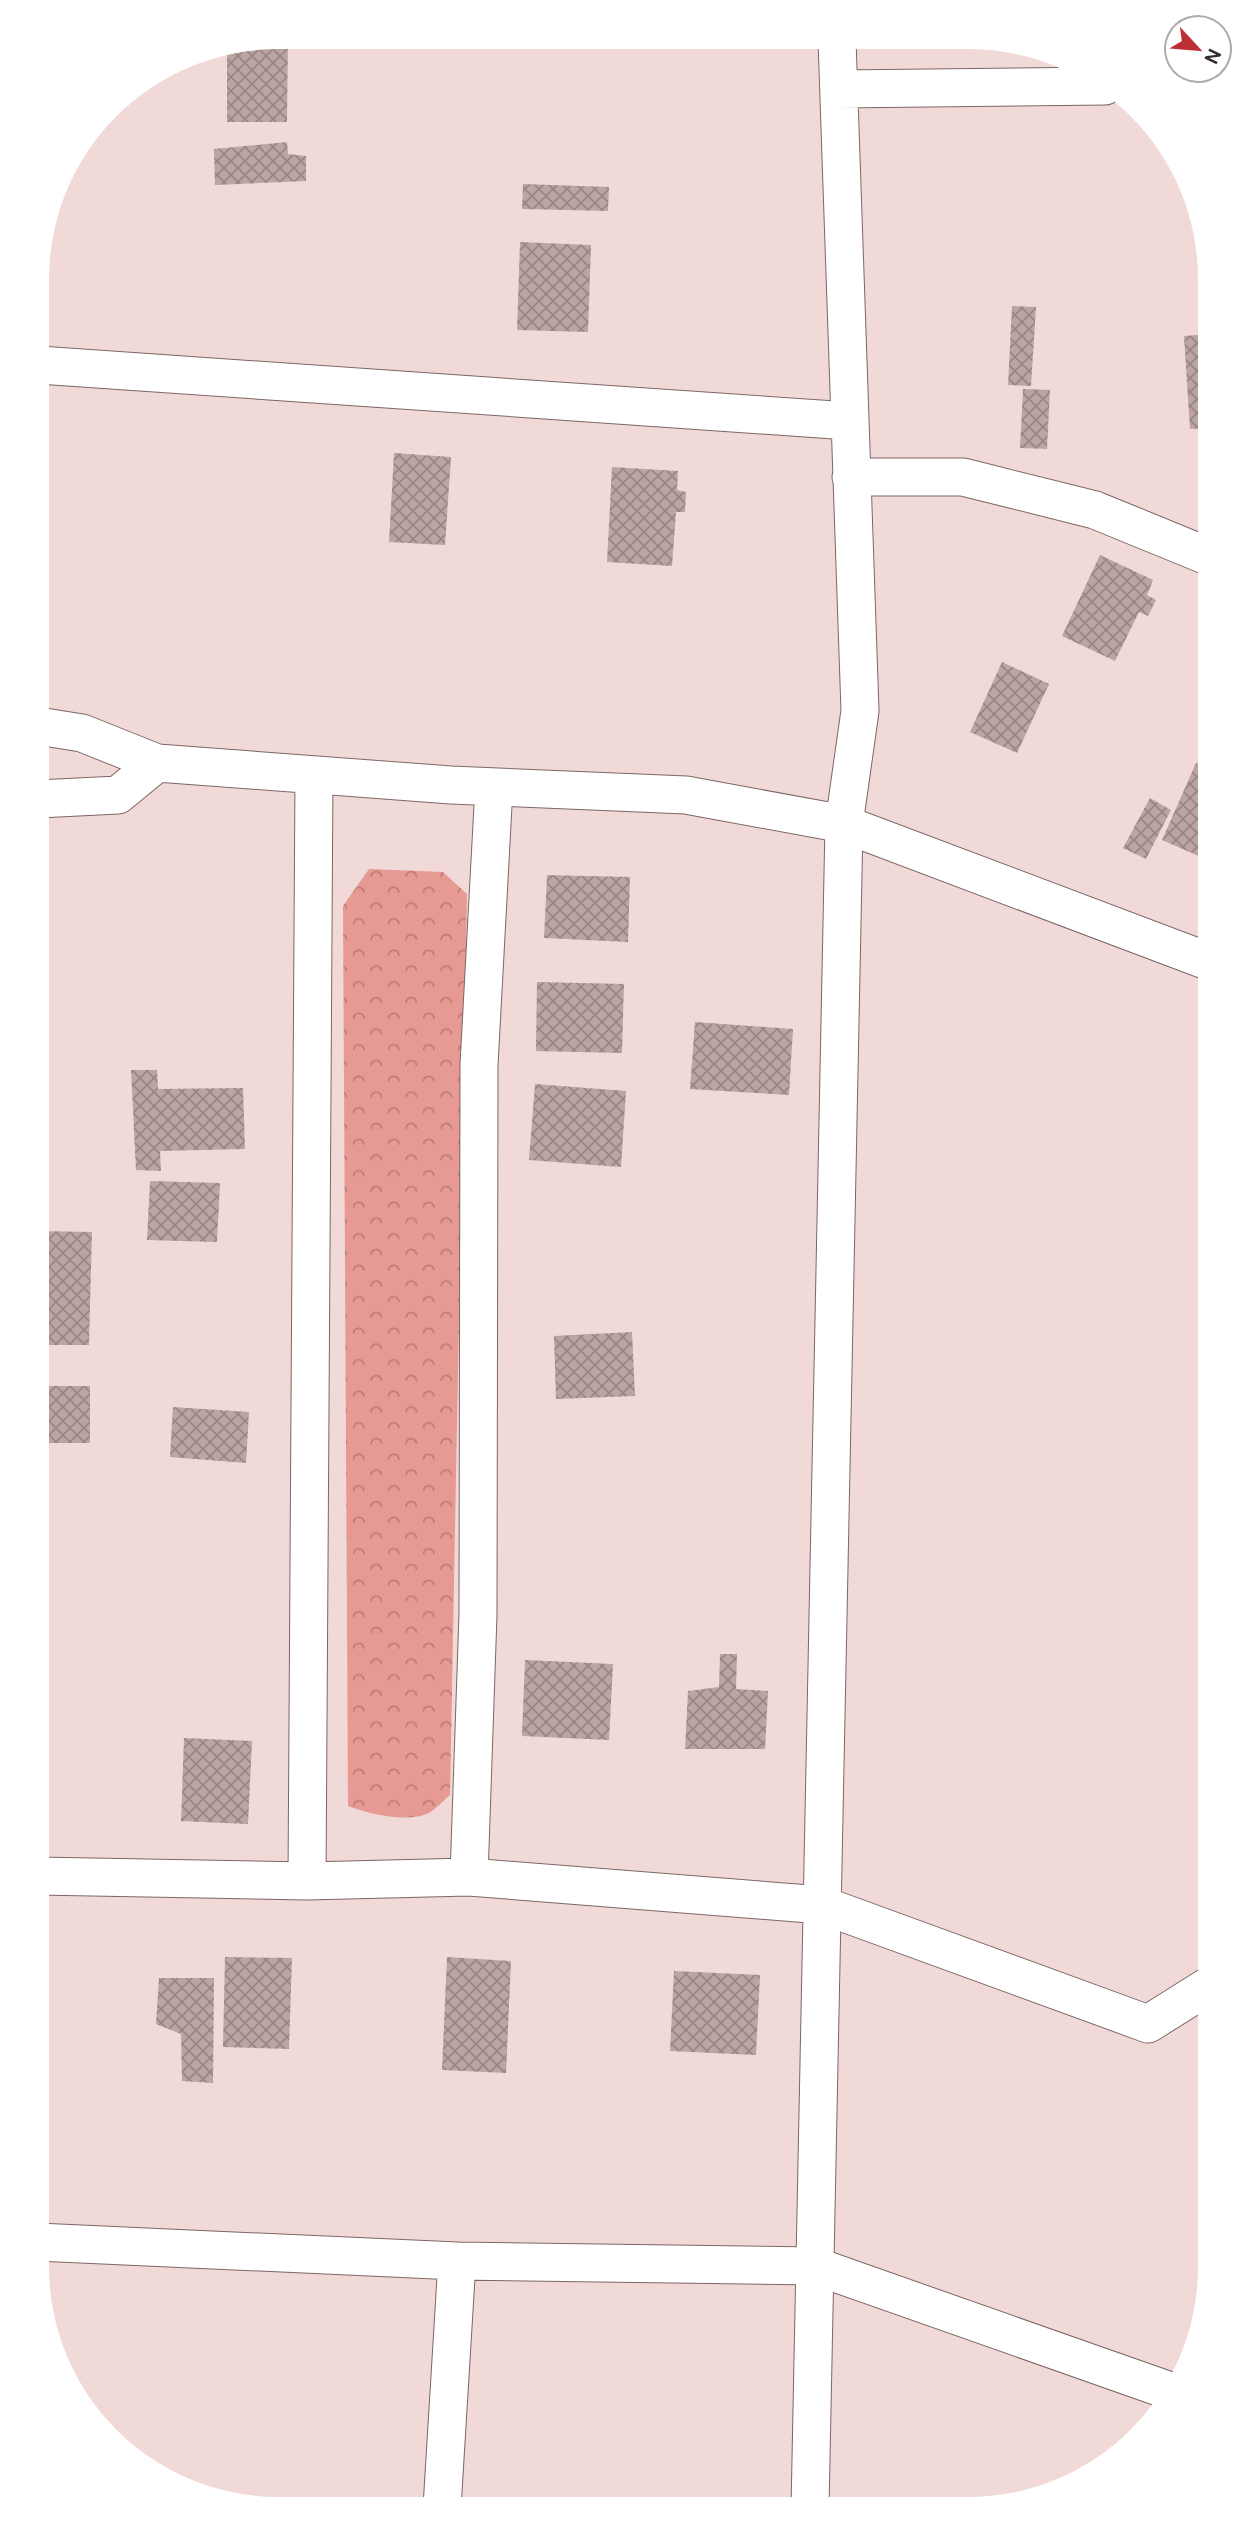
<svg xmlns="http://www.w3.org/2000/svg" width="1247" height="2546" viewBox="0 0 1247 2546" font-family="'DM Sans',sans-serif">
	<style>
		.park { fill: url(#park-crowns) }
		.building { fill: url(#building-cross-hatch) }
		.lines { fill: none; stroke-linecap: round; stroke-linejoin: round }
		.minor-casing { stroke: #7c6765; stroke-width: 39 }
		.minor { stroke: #fff; stroke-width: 37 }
	</style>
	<defs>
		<pattern id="park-crowns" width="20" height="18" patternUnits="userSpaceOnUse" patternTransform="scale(1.75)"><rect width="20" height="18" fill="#e79994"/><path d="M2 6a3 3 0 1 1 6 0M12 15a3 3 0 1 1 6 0" fill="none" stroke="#bc7d79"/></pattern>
		<pattern id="building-cross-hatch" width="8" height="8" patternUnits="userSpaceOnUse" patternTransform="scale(1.75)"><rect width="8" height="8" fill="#bba4a2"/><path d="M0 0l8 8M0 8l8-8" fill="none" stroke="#998684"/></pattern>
	</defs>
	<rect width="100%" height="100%" fill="#f1d9d7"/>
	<path class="park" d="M 369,869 L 443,872 L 467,894 L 450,1795 C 444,1800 436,1809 429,1813 C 408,1823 368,1814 348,1806 L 343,906 Z"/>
	<path class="building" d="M 279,37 L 288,37 L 287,122 L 227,122 L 227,47 Z
		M 287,142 L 288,154 L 306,156 L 306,181 L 215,185 L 214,149 Z
		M 523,184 L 609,187 L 608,211 L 522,209 Z
		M 520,242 L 591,245 L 588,332 L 517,330 Z
		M 1012,306 L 1036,307 L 1031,386 L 1008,385 Z
		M 1210,334 L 1210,428 L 1190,429 L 1184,336 Z
		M 1023,389 L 1050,390 L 1047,449 L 1020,448 Z
		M 394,453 L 451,457 L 445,545 L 389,542 Z
		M 612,467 L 678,471 L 677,490 L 686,492 L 685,512 L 676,512 L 672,566 L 607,562 Z
		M 1100,555 L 1153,580 L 1147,595 L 1156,600 L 1148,616 L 1139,612 L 1115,661 L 1062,636 Z
		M 1002,662 L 1049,684 L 1017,753 L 970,732 Z
		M 1196,763 L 1210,769 L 1210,861 L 1162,840 Z
		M 1150,798 L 1171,810 L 1146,859 L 1123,848 Z
		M 547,875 L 630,877 L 628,942 L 544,938 Z
		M 537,982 L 624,984 L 622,1053 L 536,1051 Z
		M 695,1022 L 793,1029 L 789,1095 L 690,1089 Z
		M 131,1070 L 157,1070 L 158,1089 L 243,1088 L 245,1149 L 160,1151 L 161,1171 L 136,1170 Z
		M 535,1084 L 626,1091 L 621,1167 L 529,1160 Z
		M 150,1181 L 220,1183 L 217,1242 L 147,1240 Z
		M 38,1231 L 92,1232 L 89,1345 L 38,1345 Z
		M 632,1332 L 635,1396 L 556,1399 L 554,1336 Z
		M 38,1386 L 90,1386 L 90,1443 L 38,1443 Z
		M 173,1407 L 249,1412 L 246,1463 L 170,1457 Z
		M 720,1654 L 737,1654 L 736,1689 L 768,1691 L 765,1749 L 685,1749 L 688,1691 L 719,1687 Z
		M 525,1660 L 613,1664 L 609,1740 L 522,1736 Z
		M 184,1738 L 252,1741 L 248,1824 L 181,1821 Z
		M 225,1957 L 292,1958 L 289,2049 L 223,2047 Z
		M 447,1957 L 511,1961 L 506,2073 L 442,2070 Z
		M 674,1971 L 760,1975 L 756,2055 L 670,2051 Z
		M 159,1978 L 214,1978 L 213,2083 L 182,2081 L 181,2034 L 156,2024 Z"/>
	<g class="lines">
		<defs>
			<path id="minor" d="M 839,89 L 1105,86
				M 39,365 L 849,421
				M 851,477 L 963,477 L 1095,510 L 1210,557
				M 38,726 L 82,733 L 157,763 L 451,785 L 686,795 L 844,824 L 1210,962
				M 38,799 L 118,795 L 157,763
				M 37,1876 L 307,1881 L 469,1877 L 478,1614 L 479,1065 L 494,787
				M 469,1877 L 822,1905 L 1148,2024 L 1210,1985
				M 307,1881 L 314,775
				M 37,2242 L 457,2261 L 815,2266 L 1173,2392
				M 442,2508 L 457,2261
				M 810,2509 L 844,824 L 860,711 L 837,40"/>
		</defs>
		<use href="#minor" class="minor-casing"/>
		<use href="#minor" class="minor"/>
	</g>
	<path d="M0 0H1247V2546H0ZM279 49H968A230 230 0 0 1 1198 279V2267A230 230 0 0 1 968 2497H279A230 230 0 0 1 49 2267V279A230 230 0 0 1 279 49Z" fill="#fff" fill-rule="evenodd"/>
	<g transform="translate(1198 49) rotate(116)"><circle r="33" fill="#ffffff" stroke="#aeaaaa" stroke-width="2"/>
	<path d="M0-5L12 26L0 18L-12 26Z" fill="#be2e36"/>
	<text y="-10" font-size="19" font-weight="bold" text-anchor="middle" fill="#342b2a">N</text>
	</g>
</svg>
